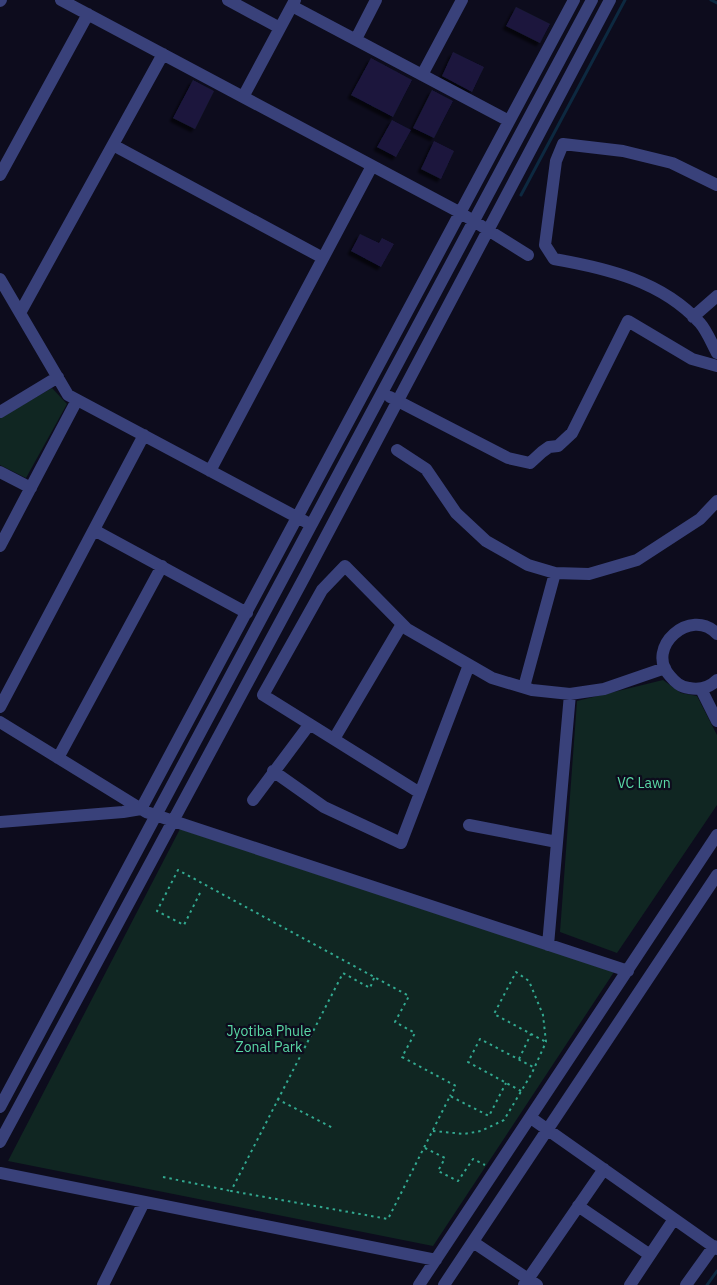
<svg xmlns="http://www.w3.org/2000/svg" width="717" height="1285" viewBox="0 0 717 1285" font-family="'IBM Plex Sans',sans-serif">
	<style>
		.green { fill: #102622 }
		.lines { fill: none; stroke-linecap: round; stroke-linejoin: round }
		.stream { stroke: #0d2940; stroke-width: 3 }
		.building { fill: #1b193d; filter: url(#shadow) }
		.path { stroke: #32a990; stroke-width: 2; stroke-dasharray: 2.5 4; stroke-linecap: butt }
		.minor { stroke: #39417a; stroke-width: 12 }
		.labels { text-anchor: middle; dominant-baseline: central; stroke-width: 4.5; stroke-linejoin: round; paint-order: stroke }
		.park-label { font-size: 14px; fill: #5ad9a6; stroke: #0d0c1d }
	</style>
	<defs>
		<filter id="shadow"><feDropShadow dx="-3.5" dy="3.5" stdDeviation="1" flood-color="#0009"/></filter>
	</defs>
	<rect width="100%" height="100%" fill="#0d0c1d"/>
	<path class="green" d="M 52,388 L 67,404 L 26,478 L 0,465 L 0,418 Z
		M 663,680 L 681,693 L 697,696 L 717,735 L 717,805 L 617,953 L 560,932 L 577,701 Z
		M 180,829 L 614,972 L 433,1246 L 8,1161 Z"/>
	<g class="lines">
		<path class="stream" d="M 711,0 L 717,3
			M 521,195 L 625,0
			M 707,1285 L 717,1271"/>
	</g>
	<path class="building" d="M 516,7 L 550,24 L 540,43 L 506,26 Z
		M 453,52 L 484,67 L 472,92 L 442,76 Z
		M 371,58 L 412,80 L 393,117 L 351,95 Z
		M 193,80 L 214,91 L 195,129 L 173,118 Z
		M 432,90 L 453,101 L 434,138 L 413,128 Z
		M 392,120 L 411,130 L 396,157 L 377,147 Z
		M 434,141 L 454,151 L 441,179 L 421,169 Z
		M 360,234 L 379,243 L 382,238 L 394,244 L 381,267 L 351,251 Z"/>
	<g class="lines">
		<path class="path" d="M 200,893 L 184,925 L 157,911 L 178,870 L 409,996 L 395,1022 L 415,1033 L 402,1057 L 456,1086 L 450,1096
			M 374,978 L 370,988 L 343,973 L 231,1191 L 388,1219 L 450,1096 L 489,1116 L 506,1083
			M 519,1059 L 531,1034
			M 521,1091 L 468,1062 L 480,1039 L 535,1068
			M 277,1099 L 333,1128
			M 433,1131 L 464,1134 L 481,1131 L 504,1120 L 532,1073 L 546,1042 L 543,1015 L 529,981 L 516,972 L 494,1014 L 546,1042
			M 425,1148 L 445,1158 L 438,1171 L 458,1181 L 473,1159 L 485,1165
			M 163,1177 L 231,1191"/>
		<path class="minor" d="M 61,0 L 459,212 L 528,255
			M 228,0 L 280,28
			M 0,1 L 1,0
			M 292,6 L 509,121
			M 356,39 L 376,0
			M 422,75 L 462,0
			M 243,97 L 295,0
			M 113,145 L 323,258
			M 0,175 L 88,14
			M 717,185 L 672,163 L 623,151 L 563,144 L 556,161 L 545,245 L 554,259 C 606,268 662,281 700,323 C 707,331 712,344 717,353
			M 0,279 L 68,395 L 306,522
			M 20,313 L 163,54
			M 693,317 L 717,296
			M 390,397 L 508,458 L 530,463 L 542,452 L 549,447 L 558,446 L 572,433 L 628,321 L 692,359 L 717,366
			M 0,412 L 58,377
			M 397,450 L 426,469 L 456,513 L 486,541 L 528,565 L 555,573 L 589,574 L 637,560 L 700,519 L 717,501
			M 210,471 L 372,166
			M 0,472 L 31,488
			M 94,530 L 247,613
			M 0,546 L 77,400
			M 717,634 C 691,606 644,648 670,676 C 675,682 680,687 689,688 C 700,690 709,688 717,680
			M 524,687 L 555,573
			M 701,689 L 717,721
			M 0,707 L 144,435
			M 0,722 L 146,812 L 628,971
			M 334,739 L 402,624
			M 58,758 L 162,566
			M 273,771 L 324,807 L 401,843 L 469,665
			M 420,793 L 263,695 L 322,590 L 345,566 L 407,629 L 492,678 L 532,690 L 570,694 L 604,689 L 665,668
			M 253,800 L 309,725
			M 0,822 L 123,812 L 141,809 L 574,0
			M 469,825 L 557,842
			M 548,945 L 570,694
			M 0,1107 L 592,0
			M 531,1118 L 717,1249
			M 0,1142 L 305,576 L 610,0
			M 0,1173 L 436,1260
			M 578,1206 L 650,1255
			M 473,1242 L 537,1285
			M 103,1285 L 144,1202
			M 419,1285 L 717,835
			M 444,1285 L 717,875
			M 524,1285 L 604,1169
			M 630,1285 L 674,1219
			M 686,1285 L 714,1246"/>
	</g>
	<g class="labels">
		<g class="park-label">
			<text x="644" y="783">VC Lawn</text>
			<text x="269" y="1031">Jyotiba Phule<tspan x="269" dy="16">Zonal Park</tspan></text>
		</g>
	</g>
</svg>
